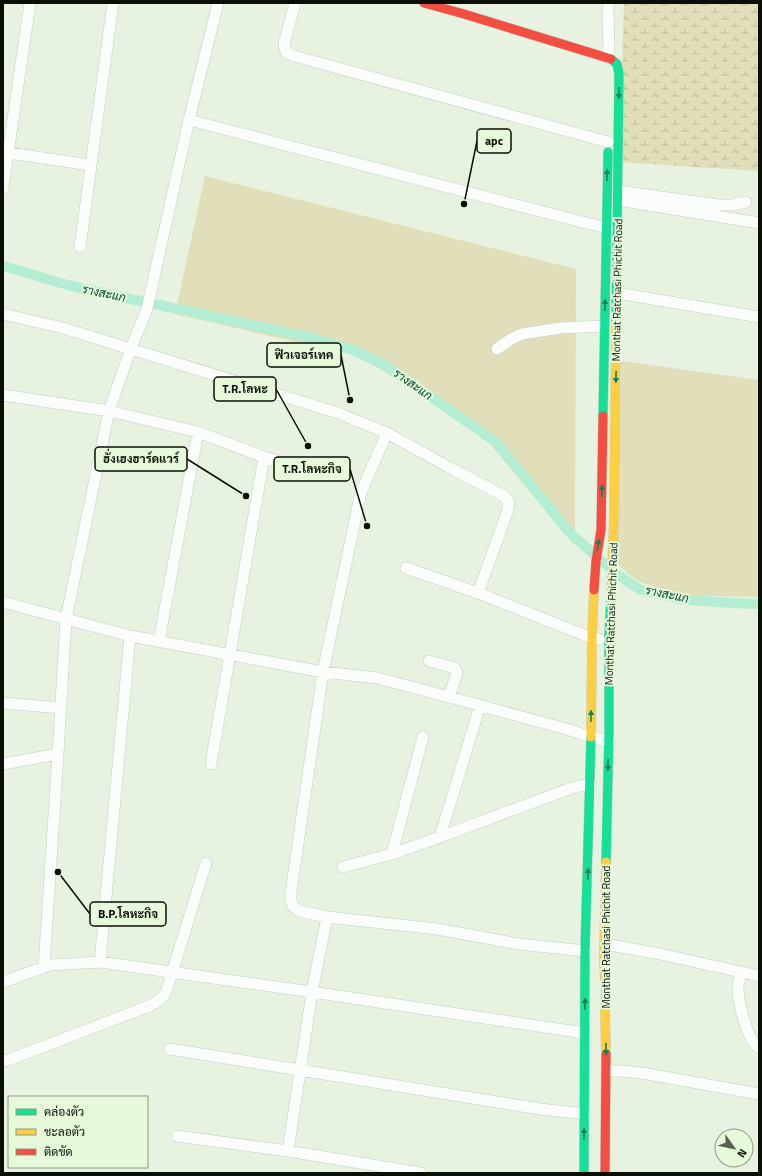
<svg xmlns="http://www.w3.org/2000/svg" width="762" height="1176" viewBox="0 0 762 1176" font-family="'Titillium Web',Sarabun,sans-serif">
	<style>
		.grass { fill: #e1dfb9 }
		.wetland { fill: url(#wetland-marsh) }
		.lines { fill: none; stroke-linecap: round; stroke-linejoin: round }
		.canal { stroke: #b3edd4; stroke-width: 10 }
		.street-casing { stroke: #c5cec0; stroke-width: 12 }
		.fast-casing { stroke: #c5cec0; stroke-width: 10 }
		.slow-casing { stroke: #c5cec0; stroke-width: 10 }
		.jam-casing { stroke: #c5cec0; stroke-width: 10 }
		.street { stroke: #fbfdfa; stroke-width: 11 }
		.fast { stroke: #16e098; stroke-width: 9 }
		.slow { stroke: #ffcf43; stroke-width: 9 }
		.jam { stroke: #f24e42; stroke-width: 9 }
		.oneway { fill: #108256 }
		.labels { text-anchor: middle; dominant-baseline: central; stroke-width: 4; stroke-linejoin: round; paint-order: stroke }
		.street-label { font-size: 11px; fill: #090f05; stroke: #e6f9da }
		.water-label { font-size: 12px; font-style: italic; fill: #074b3a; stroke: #e6f9da }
		.leader { fill: none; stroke: #090f05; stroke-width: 1.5 }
		.callout-dot { fill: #090f05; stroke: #e6f9da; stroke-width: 1.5 }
		.callout { fill: #e6f9da; stroke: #090f05; stroke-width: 1.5 }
		.callout-label { font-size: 12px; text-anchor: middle; font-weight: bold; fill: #090f05 }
	</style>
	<defs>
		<pattern id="wetland-marsh" width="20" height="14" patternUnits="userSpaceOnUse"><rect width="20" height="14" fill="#e1dfb9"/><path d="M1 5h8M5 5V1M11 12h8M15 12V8" fill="none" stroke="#c0be9e"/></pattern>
	</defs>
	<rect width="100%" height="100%" fill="#e7f2e1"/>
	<path class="grass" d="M 205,176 L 576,269 L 575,546 L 487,440 L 362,357 L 175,314 Z
		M 621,361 L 759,380 L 759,597 C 721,596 676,598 641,582 C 632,578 624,569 616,564 Z"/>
	<path class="wetland" d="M 624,3 L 759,3 L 759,171 L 619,162 Z"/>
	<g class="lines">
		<path class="canal" d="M 3,266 L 71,286 L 308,337 L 356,351 L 388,367 L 497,443 L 569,532 L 615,573 L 641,590 L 679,599 L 730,603 L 759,604"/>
		<defs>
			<path id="street" d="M 295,3 L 284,44 L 286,52 L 294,56 L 608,142
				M 608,3 L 609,58
				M 189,120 L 586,223 L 612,229
				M 3,152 L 90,165
				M 3,188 L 30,3
				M 618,191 L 718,205 L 732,205 L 746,202
				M 618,200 L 759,223
				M 80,247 L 113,3
				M 617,293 L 759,317
				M 3,314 L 63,328 L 338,413 L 387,433 L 454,470 L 504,496 L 509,502 L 508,510 L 478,593
				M 497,349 L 511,339 L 522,334 L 560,328 L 604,326
				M 3,395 L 109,411 L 198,432 L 264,457 L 301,468
				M 387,433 L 361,492 L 323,672 L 291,892 L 291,900 L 293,906 L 299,911 L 327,917 L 437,929 L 519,944 L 585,951
				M 406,568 L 478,593 L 592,638 L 599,639
				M 3,602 L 130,636 L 323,672 L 377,678 L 449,697 L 570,730 L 590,737 L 609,741
				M 159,641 L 198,432
				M 429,661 L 455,668 L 457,673 L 449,697
				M 3,703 L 61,708
				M 3,764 L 58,754
				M 211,764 L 264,457
				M 440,837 L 480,706
				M 392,854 L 423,737
				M 343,867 L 392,854 L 440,837 L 456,831 L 572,788 L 579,786 L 590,785
				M 605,944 L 660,954 L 759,976
				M 100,962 L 130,636
				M 44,967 L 58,754 L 66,619 L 109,411 L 131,348 L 147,309 L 189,120 L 218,3
				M 741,972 C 740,977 738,983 738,988 C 738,1001 747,1041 759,1048
				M 3,982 L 50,965 L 100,962 L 312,992 L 584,1033
				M 170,1049 L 540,1109 L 585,1114
				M 3,1061 L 11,1059 L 149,1006 C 161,1000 165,997 169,983 L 206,863
				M 606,1071 L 620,1071 L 642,1073 L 759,1094
				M 177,1136 L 288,1151 L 421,1173
				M 288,1151 L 312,992 L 327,917"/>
			<path id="fast" d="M 611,59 L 617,64 L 619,74 L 616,323
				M 603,416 L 608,152
				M 606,862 L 609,731 L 609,636 L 611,598
				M 584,1173 L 585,951 L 591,737"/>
			<path id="slow" d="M 611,598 L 614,519 L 616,323
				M 591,737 L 592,638 L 594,590
				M 606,1054 L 605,1008 L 606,992 L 604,960 L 606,862"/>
			<path id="jam" d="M 424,3 L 464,14 L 611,59
				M 594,590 L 596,561 L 601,530 L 603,416
				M 605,1173 L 606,1054"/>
		</defs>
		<use href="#street" class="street-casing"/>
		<use href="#fast" class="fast-casing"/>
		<use href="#slow" class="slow-casing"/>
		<use href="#jam" class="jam-casing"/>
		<use href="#street" class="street"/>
		<use href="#fast" class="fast"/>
		<use href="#slow" class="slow"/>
		<use href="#jam" class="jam"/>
	</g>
	<defs><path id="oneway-solid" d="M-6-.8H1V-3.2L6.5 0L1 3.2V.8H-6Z"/></defs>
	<g class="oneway">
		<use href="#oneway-solid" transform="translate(619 93) rotate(91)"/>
		<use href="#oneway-solid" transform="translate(607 175) rotate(-88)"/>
		<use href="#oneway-solid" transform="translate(605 305) rotate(-89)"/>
		<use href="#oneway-solid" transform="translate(616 377) rotate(91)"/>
		<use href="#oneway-solid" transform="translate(602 491) rotate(-89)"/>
		<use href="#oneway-solid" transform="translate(598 545) rotate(-81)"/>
		<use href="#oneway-solid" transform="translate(591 716) rotate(-89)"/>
		<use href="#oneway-solid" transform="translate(608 765) rotate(91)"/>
		<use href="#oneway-solid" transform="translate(588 874) rotate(-89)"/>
		<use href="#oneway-solid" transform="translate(585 1004) rotate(-89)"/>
		<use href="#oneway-solid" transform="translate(606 1049) rotate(90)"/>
		<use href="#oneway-solid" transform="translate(584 1134) rotate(-89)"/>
	</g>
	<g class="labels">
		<g class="street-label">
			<text transform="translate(617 290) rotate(-89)">Monthat Ratchasi Phichit Road</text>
			<text transform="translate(611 614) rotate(-88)">Monthat Ratchasi Phichit Road</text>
			<text transform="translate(606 937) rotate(-90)">Monthat Ratchasi Phichit Road</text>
		</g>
		<g class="water-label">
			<text transform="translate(104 293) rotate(12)">รางสะแก</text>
			<text transform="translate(413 384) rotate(35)">รางสะแก</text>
			<text transform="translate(667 594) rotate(12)">รางสะแก</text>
		</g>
	</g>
	<path class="leader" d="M464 204L477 141M350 400L341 355M308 446L276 389M246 496L187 459M367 526L350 469M58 872L90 914"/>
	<g class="callout-dot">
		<circle cx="464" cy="204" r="4"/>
		<circle cx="350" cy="400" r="4"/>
		<circle cx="308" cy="446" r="4"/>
		<circle cx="246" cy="496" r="4"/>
		<circle cx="367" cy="526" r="4"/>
		<circle cx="58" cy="872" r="4"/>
	</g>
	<g class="callout">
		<rect x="477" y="129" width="34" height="24" rx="4"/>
		<rect x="267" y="343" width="74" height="24" rx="4"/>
		<rect x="214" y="377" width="62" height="24" rx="4"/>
		<rect x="95" y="447" width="92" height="24" rx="4"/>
		<rect x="274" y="457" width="76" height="24" rx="4"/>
		<rect x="90" y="902" width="76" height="24" rx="4"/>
	</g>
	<g class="callout-label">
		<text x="494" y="145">apc</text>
		<text x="304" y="359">ฟิวเจอร์เทค</text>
		<text x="245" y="393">T.R.โลหะ</text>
		<text x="141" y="463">ฮั่งเฮงฮาร์ดแวร์</text>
		<text x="312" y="473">T.R.โลหะกิจ</text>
		<text x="128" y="918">B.P.โลหะกิจ</text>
	</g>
	<rect width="762" height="1176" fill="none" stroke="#090f05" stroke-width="8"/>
	<rect x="8" y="1096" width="140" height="72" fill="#e6f9da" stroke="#8e9b85"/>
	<rect x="16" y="1109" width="20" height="6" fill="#16e098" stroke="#8e9b85"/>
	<text x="44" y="1116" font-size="12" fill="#090f05">คล่องตัว</text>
	<rect x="16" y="1129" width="20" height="6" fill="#ffcf43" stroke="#8e9b85"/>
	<text x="44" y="1136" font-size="12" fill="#090f05">ชะลอตัว</text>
	<rect x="16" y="1149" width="20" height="6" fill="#f24e42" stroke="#8e9b85"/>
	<text x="44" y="1156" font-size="12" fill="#090f05">ติดขัด</text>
	<g transform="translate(734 1148) rotate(123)"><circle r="19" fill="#e6f9da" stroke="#8e9b85"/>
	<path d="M0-3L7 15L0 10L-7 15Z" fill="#575e52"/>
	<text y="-6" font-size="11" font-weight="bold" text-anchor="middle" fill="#090f05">N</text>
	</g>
</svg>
